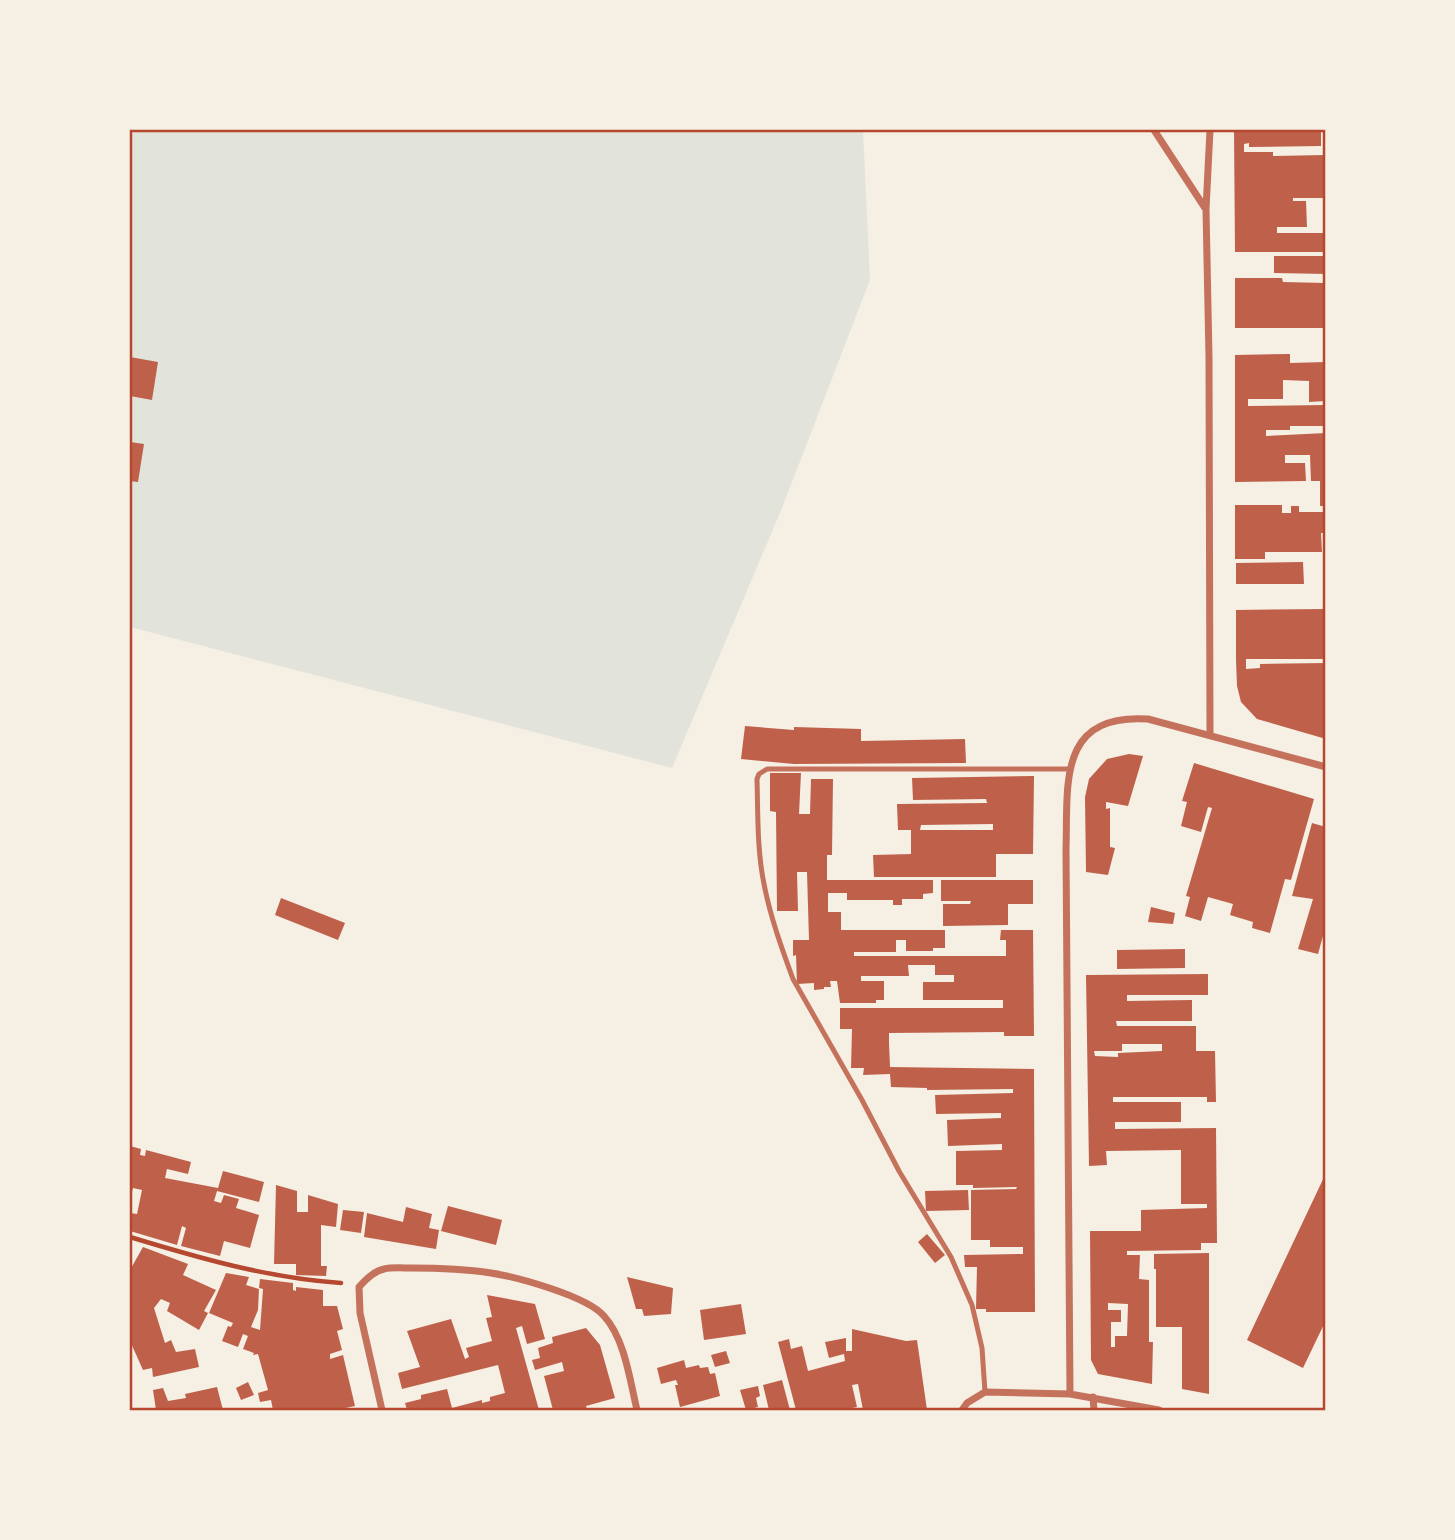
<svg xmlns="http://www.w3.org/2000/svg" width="1455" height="1540" viewBox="0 0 1455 1540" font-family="'Fira Sans',sans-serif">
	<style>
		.green { fill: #e2e4dc }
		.building { fill: #bf614a; fill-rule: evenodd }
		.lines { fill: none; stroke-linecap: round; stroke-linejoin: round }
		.path { stroke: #b5482f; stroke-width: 4.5 }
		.service { stroke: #c5725c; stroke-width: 5 }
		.minor { stroke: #c5725c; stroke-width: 7 }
		.neatline { fill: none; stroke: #b5482f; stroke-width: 2.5 }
	</style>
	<rect width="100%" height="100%" fill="#f6efe4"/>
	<path class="green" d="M 130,130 L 863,130 L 870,280 L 782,508 L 672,768 L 130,627 Z"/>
	<path class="building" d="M 1234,130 L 1321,130 L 1321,146 L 1249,147 L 1249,143 L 1244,144 L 1244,152 L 1273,152 L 1273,156 L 1326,155 L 1326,198 L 1293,198 L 1293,201 L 1306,201 L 1307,227 L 1277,227 L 1277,233 L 1326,233 L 1326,252 L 1235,252 Z
		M 1274,256 L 1326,256 L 1326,274 L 1274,273 Z
		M 1235,278 L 1282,278 L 1283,282 L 1326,283 L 1326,328 L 1235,328 Z
		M 1290,354 L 1290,363 L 1326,362 L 1326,401 L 1309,402 L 1309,381 L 1283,380 L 1283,399 L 1248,399 L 1248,406 L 1326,405 L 1326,426 L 1290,426 L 1290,430 L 1266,430 L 1266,436 L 1326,433 L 1326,506 L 1320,506 L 1320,481 L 1311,481 L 1310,455 L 1285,455 L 1285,463 L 1305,463 L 1306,481 L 1235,482 L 1235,355 Z
		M 130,357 L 158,362 L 152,400 L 130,396 Z
		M 130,442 L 144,444 L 138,482 L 130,481 Z
		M 1235,505 L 1282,505 L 1282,513 L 1291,513 L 1291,506 L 1299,506 L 1299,512 L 1326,512 L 1326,533 L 1321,533 L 1322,552 L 1265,552 L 1265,559 L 1235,559 Z
		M 1303,562 L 1304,584 L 1236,584 L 1236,563 Z
		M 1326,609 L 1326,659 L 1246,659 L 1246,669 L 1260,668 L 1260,664 L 1326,663 L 1326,739 L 1257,719 L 1241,702 L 1237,686 L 1236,660 L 1236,610 Z
		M 745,726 L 794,730 L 794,727 L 861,729 L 861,741 L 965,739 L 966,763 L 794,764 L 741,759 Z
		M 1129,754 L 1143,756 L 1128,806 L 1106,802 L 1106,809 L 1110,808 L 1110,847 L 1115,848 L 1108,875 L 1086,872 L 1085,797 L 1089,779 L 1107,759 Z
		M 1194,763 L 1314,799 L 1291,880 L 1285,879 L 1270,933 L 1252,928 L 1253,922 L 1230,915 L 1233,904 L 1208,897 L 1201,921 L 1185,916 L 1190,897 L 1186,896 L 1212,808 L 1208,807 L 1201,832 L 1181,826 L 1187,802 L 1182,801 Z
		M 770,773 L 801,773 L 799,814 L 810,814 L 811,779 L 833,779 L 832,855 L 827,855 L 827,880 L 933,880 L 933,893 L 923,894 L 923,899 L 902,899 L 902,905 L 893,905 L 893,900 L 847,900 L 847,893 L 828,893 L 828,912 L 841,912 L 841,930 L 945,930 L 945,948 L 933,948 L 933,951 L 906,951 L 906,940 L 896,940 L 896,952 L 854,952 L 854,956 L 1006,956 L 1006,940 L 1000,940 L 1001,930 L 1033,930 L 1034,1036 L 1004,1036 L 1004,1032 L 889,1033 L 889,1043 L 890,1067 L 1034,1069 L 1035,1312 L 986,1312 L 986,1309 L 976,1309 L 977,1267 L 965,1267 L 964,1255 L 1023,1254 L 1023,1247 L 990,1247 L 990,1240 L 971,1240 L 971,1190 L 1016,1189 L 1017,1187 L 973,1188 L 973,1185 L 956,1185 L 956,1151 L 1002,1150 L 1002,1144 L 948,1146 L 947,1120 L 1001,1118 L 1001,1113 L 936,1114 L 935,1095 L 1013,1093 L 1013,1089 L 927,1090 L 927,1088 L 891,1087 L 890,1074 L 863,1075 L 864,1068 L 851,1068 L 852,1029 L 840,1029 L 840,1008 L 1003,1008 L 1003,1000 L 923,1000 L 923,982 L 954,982 L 954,975 L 935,975 L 935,965 L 908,965 L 909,976 L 861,976 L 861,981 L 884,981 L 884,1000 L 876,1000 L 876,1003 L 840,1003 L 837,981 L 830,981 L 831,987 L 824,987 L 824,989 L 814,990 L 814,983 L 797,984 L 796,955 L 793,956 L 793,940 L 809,940 L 807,872 L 797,872 L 798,911 L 777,911 L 776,812 L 770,811 Z
		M 1034,776 L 1033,854 L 996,854 L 996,877 L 874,877 L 873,855 L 911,854 L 911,830 L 898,830 L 897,804 L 987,803 L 986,799 L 913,800 L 912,778 ZM 993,824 L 993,830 L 920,830 L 921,825 Z
		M 1312,823 L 1326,827 L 1326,925 L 1318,954 L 1298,949 L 1313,899 L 1292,896 Z
		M 941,880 L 1033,880 L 1033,904 L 1008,904 L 1008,925 L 943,926 L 943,904 L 970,904 L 971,901 L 941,901 Z
		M 281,898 L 345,923 L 338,940 L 275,915 Z
		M 1151,907 L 1175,913 L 1173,924 L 1148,922 Z
		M 1185,949 L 1185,968 L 1117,969 L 1117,950 Z
		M 1208,974 L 1208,995 L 1127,995 L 1127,1001 L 1192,1000 L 1192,1021 L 1116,1021 L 1117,1026 L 1196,1026 L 1196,1051 L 1215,1051 L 1216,1102 L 1207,1102 L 1207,1097 L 1113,1097 L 1113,1102 L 1181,1102 L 1181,1122 L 1115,1122 L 1115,1129 L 1216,1128 L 1217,1243 L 1201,1243 L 1201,1250 L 1127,1251 L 1127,1255 L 1140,1255 L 1139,1279 L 1149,1280 L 1149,1342 L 1153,1342 L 1152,1384 L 1098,1374 L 1091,1360 L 1090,1231 L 1141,1231 L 1141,1210 L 1207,1208 L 1207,1204 L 1181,1204 L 1181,1150 L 1106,1151 L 1107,1165 L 1089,1166 L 1086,975 ZM 1122,1044 L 1162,1044 L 1162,1051 L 1118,1053 L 1118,1057 L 1095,1056 L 1094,1051 L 1122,1051 ZM 1108,1303 L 1128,1304 L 1127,1336 L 1115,1336 L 1115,1347 L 1111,1347 L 1111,1322 L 1121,1322 L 1121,1310 L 1108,1310 Z
		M 130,1146 L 141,1149 L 140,1155 L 145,1156 L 146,1150 L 191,1162 L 188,1174 L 167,1169 L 165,1178 L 218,1188 L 223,1171 L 264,1182 L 259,1202 L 217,1191 L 214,1201 L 221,1203 L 224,1195 L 239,1199 L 236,1208 L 259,1215 L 250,1248 L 224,1241 L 220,1256 L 181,1246 L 186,1228 L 182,1226 L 177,1245 L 130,1231 L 130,1213 L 137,1214 L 142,1190 L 133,1188 L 130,1199 Z
		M 1326,1173 L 1326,1320 L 1303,1368 L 1247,1340 Z
		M 276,1185 L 297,1191 L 297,1212 L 308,1212 L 308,1195 L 338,1204 L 336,1227 L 321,1225 L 321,1266 L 327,1266 L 326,1276 L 296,1275 L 296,1264 L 274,1264 Z
		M 968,1190 L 969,1210 L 926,1211 L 925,1191 Z
		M 448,1206 L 502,1220 L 496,1245 L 441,1231 Z
		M 406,1207 L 432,1214 L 429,1228 L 439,1230 L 436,1249 L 364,1237 L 367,1213 L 403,1222 Z
		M 343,1210 L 364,1212 L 361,1233 L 340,1230 Z
		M 927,1234 L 945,1255 L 935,1263 L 918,1242 Z
		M 143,1247 L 188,1264 L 183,1275 L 216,1290 L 204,1311 L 208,1313 L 199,1330 L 167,1311 L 170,1303 L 161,1299 L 154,1308 L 165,1343 L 171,1340 L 176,1352 L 195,1349 L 199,1367 L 153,1377 L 152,1368 L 143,1370 L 130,1341 L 130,1270 Z
		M 1209,1253 L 1209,1394 L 1182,1389 L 1182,1327 L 1156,1327 L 1156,1269 L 1154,1269 L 1154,1254 Z
		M 226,1273 L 249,1277 L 246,1285 L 259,1289 L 258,1310 L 251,1327 L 260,1330 L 263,1289 L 259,1288 L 260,1279 L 293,1283 L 293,1290 L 296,1291 L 296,1287 L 323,1290 L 323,1306 L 337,1306 L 343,1329 L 337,1331 L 342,1350 L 330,1354 L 330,1359 L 343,1355 L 355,1406 L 336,1410 L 273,1410 L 271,1400 L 260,1402 L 258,1393 L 268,1390 L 258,1354 L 253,1355 L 254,1353 L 243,1349 L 248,1336 L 243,1334 L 238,1347 L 222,1341 L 228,1326 L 231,1327 L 233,1323 L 209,1313 Z
		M 627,1277 L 673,1288 L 671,1314 L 644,1316 L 642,1309 L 636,1309 Z
		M 487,1295 L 535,1304 L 545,1339 L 527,1344 L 522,1326 L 516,1328 L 539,1410 L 407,1410 L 405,1403 L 421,1399 L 421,1395 L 447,1389 L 452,1408 L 482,1400 L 482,1403 L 490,1401 L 490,1397 L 505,1393 L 498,1365 L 402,1389 L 398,1373 L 420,1367 L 407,1331 L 451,1319 L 465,1359 L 469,1357 L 466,1348 L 492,1341 L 486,1318 L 492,1317 Z
		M 741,1304 L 746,1334 L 704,1340 L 700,1310 Z
		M 586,1328 L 600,1345 L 615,1398 L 586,1406 L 587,1410 L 553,1410 L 544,1376 L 564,1371 L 562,1362 L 535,1370 L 532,1360 L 540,1358 L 538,1348 L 553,1343 L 552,1337 Z
		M 852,1329 L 906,1341 L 917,1340 L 927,1410 L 863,1410 L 858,1384 L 852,1385 L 857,1407 L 842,1410 L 796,1410 L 778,1342 L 789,1339 L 791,1349 L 802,1346 L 808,1371 L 845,1361 L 844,1354 L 829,1358 L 825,1342 L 846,1338 L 846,1351 L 852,1351 Z
		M 726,1351 L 730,1363 L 715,1367 L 711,1355 Z
		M 684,1360 L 686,1368 L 699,1365 L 700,1368 L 708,1367 L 710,1374 L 715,1373 L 720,1396 L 680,1407 L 675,1385 L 678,1385 L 676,1380 L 661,1384 L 657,1368 Z
		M 782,1380 L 790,1410 L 769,1410 L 763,1385 Z
		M 248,1382 L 254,1395 L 241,1400 L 236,1388 Z
		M 758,1386 L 760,1396 L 756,1398 L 758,1407 L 746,1410 L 740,1390 Z
		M 217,1387 L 223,1410 L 156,1410 L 153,1390 L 163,1388 L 168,1401 L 186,1398 L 185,1394 Z"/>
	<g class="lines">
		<path class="path" d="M 130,1237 C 199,1258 268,1278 341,1283"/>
		<path class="service" d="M 985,1392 L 982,1348 L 972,1305 L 951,1257 L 899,1171 L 862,1100 L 793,979 C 782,949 770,916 764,884 C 757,850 758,814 757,779 L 759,774 L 767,769 L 1069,769"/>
		<path class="minor" d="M 1154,130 L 1205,208
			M 1210,130 L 1206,209 L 1209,357 L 1210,735
			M 1070,1394 L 1066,850 C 1068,784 1057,713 1148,719 L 1326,767
			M 1093,1397 L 1094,1410
			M 382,1410 L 360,1313 L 359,1287 C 366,1279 374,1271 384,1269 C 392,1267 403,1268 411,1268 C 437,1268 465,1269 491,1273 C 517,1277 587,1296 604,1316 C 625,1339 630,1381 637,1410
			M 962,1410 L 967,1403 L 985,1392 L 1070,1394 L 1159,1410"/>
	</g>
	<rect width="1455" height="1540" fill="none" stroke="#f6efe4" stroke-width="262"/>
	<rect x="131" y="131" width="1193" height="1278" class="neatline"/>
</svg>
